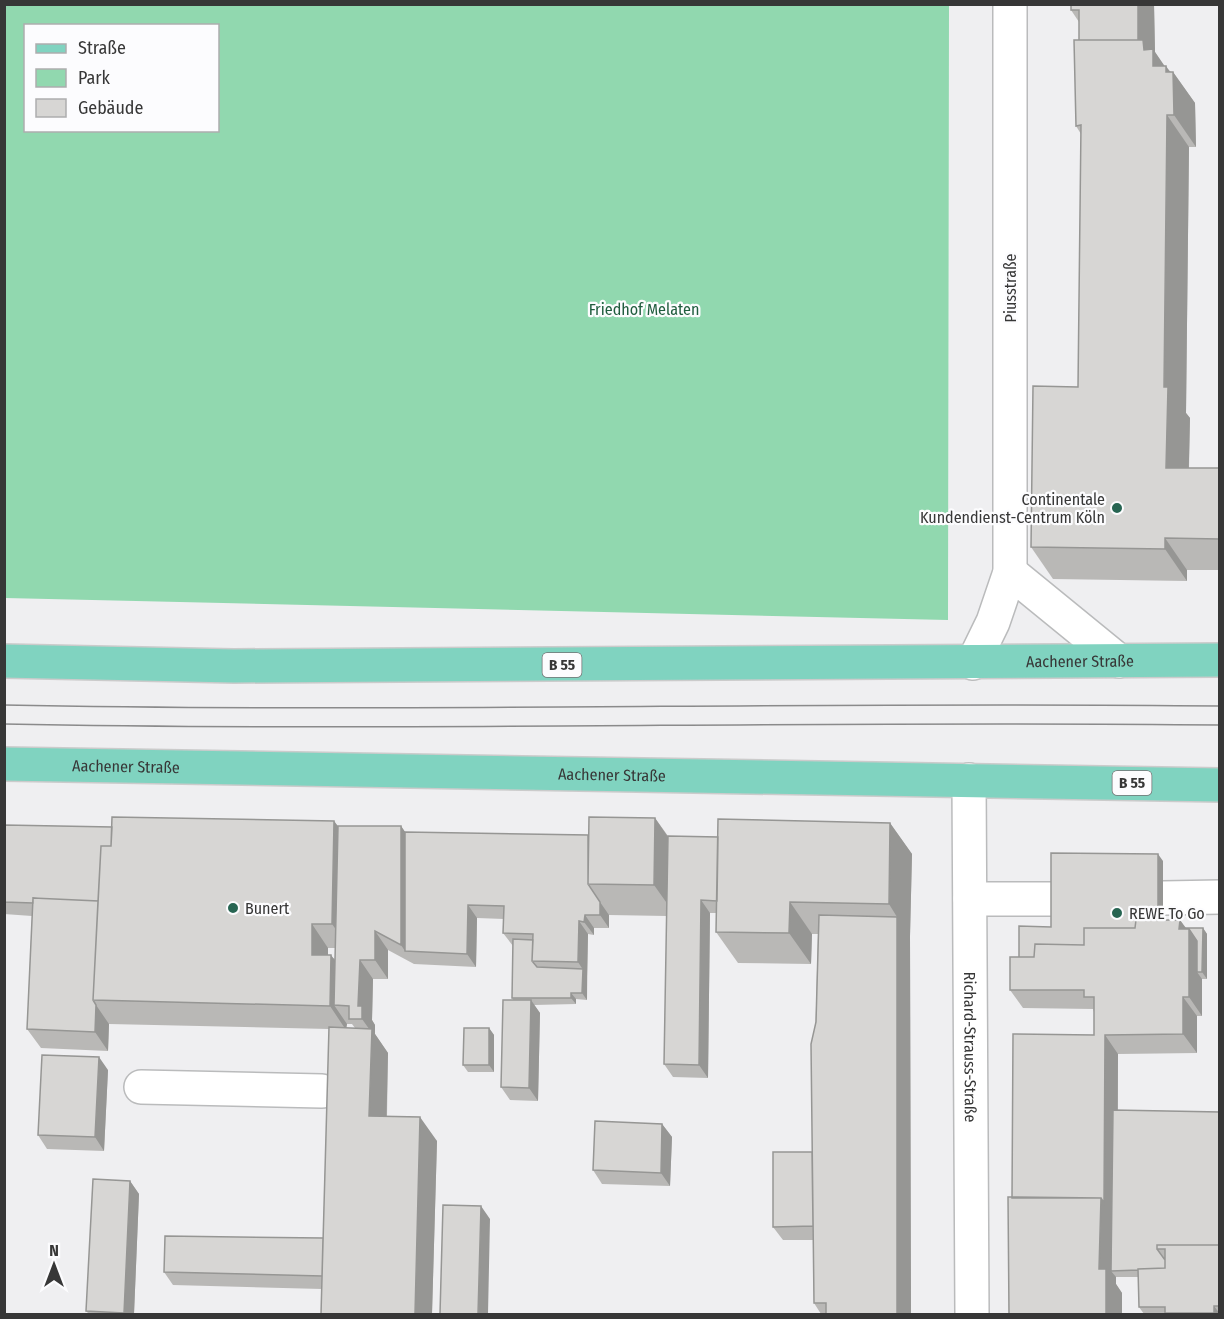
<svg xmlns="http://www.w3.org/2000/svg" width="1224" height="1319" viewBox="0 0 1224 1319" font-family="'Fira Sans Condensed',sans-serif">
	<style>
		.green { fill: #91d8af; fill-rule: evenodd }
		.lines { fill: none; stroke-linecap: round; stroke-linejoin: round }
		.minor-casing { stroke: #babbbc; stroke-width: 36 }
		.major-casing { stroke: #cbcbcb; stroke-width: 36 }
		.minor { stroke: #fff; stroke-width: 33 }
		.major { stroke: #80d3c0; stroke-width: 33 }
		.tram { stroke: #8a8a8b; stroke-width: 1.5 }
		.wall { fill: #b9b8b6; fill-rule: evenodd }
		.shaded-wall { fill: #969694 }
		.building { fill: #d7d6d4; stroke: #969694; stroke-width: 1.5 }
		.poi-dot { fill: #276552; stroke: #fcfcfe; stroke-width: 2 }
		.labels { text-anchor: middle; dominant-baseline: central; stroke-width: 4.5; stroke-linejoin: round; paint-order: stroke }
		.shield { fill: #fcfcfe; stroke: #727273; stroke-width: 1.5 }
		.shield-label { font-size: 15px; font-weight: bold; fill: #373737 }
		.street-label { font-size: 16px; fill: #373737; stroke: #fcfcfe }
		.park-label { font-size: 16px; fill: #205d3e; stroke: #fcfcfe }
		.poi-label { font-size: 16px; fill: #373737; stroke: #fcfcfe; text-anchor: start }
	</style>
	<rect width="100%" height="100%" fill="#efeff1"/>
	<path class="green" d="M 5,4 L 949,5 L 948,620 L 5,598 ZM 26,26 L 218,26 L 218,130 L 26,130 Z"/>
	<g class="lines">
		<defs>
			<g id="minor">
				<path d="M 1010,572 L 1119,661"/>
				<path d="M 973,663 L 993,622 L 1010,572 L 1010,4"/>
				<path id="s1" d="M 969,780 L 972,1314"/>
				<path d="M 1163,898 L 1220,897"/>
				<path d="M 970,899 L 1056,899"/>
				<path d="M 141,1087 L 322,1091"/>
			</g>
			<g id="major">
				<path id="s2" d="M 4,661 L 234,666 L 1220,660"/>
				<path id="s3" d="M 4,764 L 1220,785"/>
			</g>
		</defs>
		<use href="#minor" class="minor-casing"/>
		<use href="#major" class="major-casing"/>
		<use href="#minor" class="minor"/>
		<use href="#major" class="major"/>
		<path class="tram" d="M 4,705 C 410,713 814,701 1220,706
			M 4,724 C 410,732 814,720 1220,725"/>
	</g>
	<path class="wall" d="M 1071,4 L 1154,4 L 1155,52 L 1164,66 L 1171,72 L 1173,72 L 1195,103 L 1196,147 L 1189,147 L 1186,413 L 1190,418 L 1189,468 L 1220,468 L 1220,570 L 1187,570 L 1187,581 L 1053,579 L 1031,547 L 1078,387 L 1081,134 L 1076,126 L 1079,40 L 1079,22 L 1071,10 Z
		M 655,818 L 668,836 L 718,837 L 890,823 L 912,854 L 910,936 L 911,1314 L 821,1314 L 814,1303 L 813,1240 L 783,1240 L 773,1227 L 812,1152 L 818,934 L 812,934 L 811,964 L 738,963 L 716,932 L 716,913 L 710,913 L 708,1078 L 673,1077 L 664,1064 L 667,916 L 609,915 L 609,928 L 594,928 L 594,935 L 588,934 L 587,1000 L 576,999 L 576,1004 L 534,1005 L 540,1013 L 538,1101 L 510,1100 L 501,1087 L 513,1000 L 512,998 L 513,946 L 503,933 L 504,919 L 477,918 L 476,967 L 414,964 L 388,950 L 388,979 L 373,979 L 372,1020 L 375,1025 L 375,1034 L 388,1053 L 387,1116 L 437,1141 L 432,1314 L 321,1314 L 322,1289 L 173,1285 L 164,1272 L 323,1238 L 329,1029 L 109,1024 L 108,1051 L 41,1048 L 27,1029 L 32,916 L 4,914 L 4,825 L 112,827 L 334,821 L 338,826 L 401,826 L 405,832 L 588,835 ZM 328,948 L 335,948 L 335,959 L 328,955 ZM 347,1024 L 352,1024 L 355,1028 L 346,1028 Z
		M 1163,861 L 1163,920 L 1180,920 L 1185,928 L 1203,928 L 1207,934 L 1207,979 L 1202,979 L 1202,1016 L 1197,1016 L 1197,1053 L 1118,1054 L 1118,1110 L 1220,1112 L 1220,1314 L 1144,1314 L 1139,1307 L 1139,1277 L 1116,1277 L 1116,1284 L 1122,1293 L 1122,1314 L 1009,1314 L 1012,1198 L 1094,1035 L 1094,1012 L 1093,1009 L 1023,1008 L 1010,990 L 1019,957 L 1051,927 Z
		M 489,1028 L 494,1035 L 494,1072 L 468,1072 L 463,1065 Z
		M 108,1070 L 104,1151 L 47,1149 L 38,1135 Z
		M 662,1124 L 672,1137 L 670,1186 L 602,1184 L 593,1170 Z
		M 130,1181 L 139,1194 L 134,1314 L 89,1314 L 86,1311 Z"/>
	<path class="shaded-wall" d="M 1138,4 L 1154,4 L 1155,52 L 1166,68 L 1166,66 L 1173,76 L 1173,72 L 1195,103 L 1196,147 L 1174,115 L 1138,47 Z
		M 1167,115 L 1189,147 L 1186,413 L 1190,418 L 1188,499 L 1166,468 L 1164,387 Z
		M 1165,538 L 1187,570 L 1187,581 L 1165,549 Z
		M 655,818 L 677,850 L 676,916 L 654,885 Z
		M 334,821 L 351,845 L 349,948 L 332,924 Z
		M 890,823 L 912,854 L 910,936 L 911,1314 L 897,1314 L 897,917 L 889,904 Z
		M 401,826 L 414,845 L 405,951 L 401,945 Z
		M 1158,854 L 1163,861 L 1163,932 L 1158,928 Z
		M 701,900 L 710,913 L 708,1078 L 699,1065 Z
		M 600,902 L 609,915 L 609,928 L 600,915 Z
		M 790,902 L 812,934 L 811,964 L 789,933 Z
		M 468,905 L 477,918 L 476,967 L 467,954 Z
		M 585,915 L 594,928 L 594,935 L 584,922 Z
		M 1180,920 L 1189,932 L 1189,929 L 1202,948 L 1197,972 L 1202,979 L 1202,1016 L 1189,997 L 1179,929 Z
		M 579,921 L 588,934 L 587,976 L 578,962 Z
		M 312,924 L 328,948 L 328,978 L 312,955 Z
		M 1203,928 L 1207,934 L 1207,979 L 1202,972 Z
		M 375,931 L 388,950 L 388,979 L 375,960 Z
		M 331,955 L 348,978 L 334,1005 L 347,1024 L 346,1030 L 330,1006 Z
		M 360,960 L 373,979 L 372,1020 L 375,1025 L 375,1034 L 388,1053 L 386,1139 L 369,1116 L 372,1033 L 362,1019 L 358,1006 Z
		M 583,969 L 587,976 L 587,1000 L 582,993 Z
		M 571,993 L 576,999 L 576,1004 L 571,998 Z
		M 1183,997 L 1197,1016 L 1197,1053 L 1183,1034 Z
		M 531,1000 L 540,1013 L 538,1101 L 529,1088 Z
		M 96,1005 L 109,1024 L 108,1051 L 95,1032 Z
		M 489,1028 L 494,1035 L 494,1072 L 489,1065 Z
		M 1105,1035 L 1118,1054 L 1117,1222 L 1111,1271 L 1116,1277 L 1116,1284 L 1122,1293 L 1122,1314 L 1106,1314 L 1099,1269 Z
		M 99,1057 L 108,1070 L 104,1151 L 95,1137 Z
		M 420,1117 L 437,1141 L 432,1314 L 415,1314 Z
		M 662,1124 L 672,1137 L 670,1186 L 661,1173 Z
		M 130,1181 L 139,1194 L 134,1314 L 125,1314 L 124,1313 Z
		M 481,1206 L 490,1219 L 488,1314 L 478,1314 Z
		M 1214,1306 L 1220,1314 L 1215,1314 L 1214,1313 Z"/>
	<path class="building" d="M 1071,4 L 1138,4 L 1138,40 L 1079,40 L 1079,10 L 1071,10 Z
		M 1074,40 L 1143,40 L 1144,50 L 1153,49 L 1153,66 L 1166,66 L 1166,72 L 1173,72 L 1174,115 L 1167,115 L 1164,387 L 1168,387 L 1166,468 L 1220,468 L 1220,539 L 1165,538 L 1165,549 L 1031,547 L 1033,386 L 1078,387 L 1081,125 L 1076,126 Z
		M 112,817 L 334,821 L 332,924 L 312,924 L 312,955 L 331,955 L 330,1006 L 93,1000 L 101,846 L 111,846 Z
		M 589,817 L 655,818 L 654,885 L 588,884 Z
		M 718,819 L 890,823 L 889,904 L 790,902 L 789,933 L 716,932 Z
		M 4,825 L 112,827 L 111,846 L 101,846 L 98,901 L 33,898 L 33,903 L 4,902 Z
		M 338,826 L 401,826 L 401,945 L 375,931 L 375,960 L 360,960 L 358,1006 L 362,1006 L 362,1019 L 349,1019 L 349,1006 L 334,1005 Z
		M 405,832 L 588,835 L 588,884 L 600,902 L 600,915 L 585,915 L 584,922 L 579,921 L 578,962 L 532,961 L 533,934 L 503,933 L 504,906 L 468,905 L 467,954 L 405,951 Z
		M 668,836 L 718,837 L 717,901 L 701,900 L 699,1065 L 664,1064 Z
		M 1051,853 L 1158,854 L 1158,920 L 1136,920 L 1135,928 L 1084,928 L 1084,945 L 1035,944 L 1034,957 L 1019,957 L 1019,926 L 1051,927 Z
		M 33,898 L 98,901 L 93,1000 L 96,1005 L 95,1032 L 27,1029 Z
		M 819,915 L 897,917 L 897,1314 L 826,1314 L 826,1303 L 814,1303 L 811,1044 L 816,1022 Z
		M 1136,920 L 1180,920 L 1179,929 L 1189,929 L 1189,997 L 1183,997 L 1183,1034 L 1105,1035 L 1104,1203 L 1101,1198 L 1012,1198 L 1013,1034 L 1094,1035 L 1094,997 L 1084,997 L 1084,990 L 1010,990 L 1010,957 L 1034,957 L 1035,944 L 1084,945 L 1084,928 L 1135,928 Z
		M 1185,928 L 1203,928 L 1202,972 L 1197,972 L 1197,941 L 1189,929 L 1186,929 Z
		M 513,939 L 533,940 L 532,961 L 537,967 L 583,969 L 582,993 L 571,993 L 571,998 L 512,998 Z
		M 503,1000 L 531,1000 L 529,1088 L 501,1087 Z
		M 329,1027 L 372,1029 L 369,1116 L 420,1117 L 415,1314 L 321,1314 Z
		M 464,1028 L 489,1028 L 489,1065 L 463,1065 Z
		M 42,1055 L 99,1057 L 95,1137 L 38,1135 Z
		M 1113,1110 L 1220,1112 L 1220,1245 L 1157,1245 L 1157,1249 L 1165,1260 L 1165,1268 L 1138,1269 L 1138,1270 L 1111,1271 Z
		M 595,1121 L 662,1124 L 661,1173 L 593,1170 Z
		M 773,1152 L 812,1152 L 813,1226 L 773,1227 Z
		M 93,1179 L 130,1181 L 124,1313 L 86,1311 Z
		M 1008,1197 L 1101,1198 L 1099,1269 L 1106,1269 L 1106,1314 L 1009,1314 Z
		M 443,1205 L 481,1206 L 478,1314 L 440,1314 Z
		M 165,1236 L 323,1238 L 322,1276 L 164,1272 Z
		M 1157,1245 L 1220,1245 L 1220,1306 L 1214,1306 L 1214,1313 L 1165,1313 L 1165,1307 L 1139,1307 L 1138,1269 L 1165,1268 L 1165,1249 L 1157,1249 Z"/>
	<g class="poi-dot">
		<circle cx="1117" cy="508" r="6"/>
		<circle cx="233" cy="908" r="6"/>
		<circle cx="1117" cy="913" r="6"/>
	</g>
	<g class="labels">
		<g class="shield">
			<rect x="542.5" y="653" width="39" height="24" rx="4.5"/>
			<rect x="1112.5" y="771" width="39" height="24" rx="4.5"/>
		</g>
		<g class="shield-label">
			<text x="562" y="665">B 55</text>
			<text x="1132" y="783">B 55</text>
		</g>
		<g class="street-label">
			<text transform="translate(1010 288) rotate(-90)">Piusstraße</text>
			<text stroke="none"><textPath href="#s2" startOffset="1076">Aachener Straße</textPath></text>
			<text stroke="none"><textPath href="#s3" startOffset="122">Aachener Straße</textPath></text>
			<text stroke="none"><textPath href="#s3" startOffset="608">Aachener Straße</textPath></text>
			<text stroke="none"><textPath href="#s1" startOffset="267">Richard-Strauss-Straße</textPath></text>
		</g>
		<g class="park-label">
			<text x="644" y="309">Friedhof Melaten</text>
		</g>
		<g class="poi-label">
			<text x="1105" y="499" text-anchor="end">Continentale<tspan x="1105" dy="18">Kundendienst-Centrum Köln</tspan></text>
			<text x="245" y="908">Bunert</text>
			<text x="1129" y="913">REWE To Go</text>
		</g>
	</g>
	<rect width="1224" height="1319" fill="none" stroke="#373737" stroke-width="12"/>
	<rect x="24" y="24" width="195" height="108" fill="#fcfcfe" stroke="#adadae" stroke-width="1.5"/>
	<rect x="36" y="44" width="30" height="9" fill="#80d3c0" stroke="#adadae" stroke-width="1.5"/>
	<text x="78" y="54" font-size="18" fill="#373737">Straße</text>
	<rect x="36" y="69" width="30" height="18" fill="#91d8af" stroke="#adadae" stroke-width="1.5"/>
	<text x="78" y="84" font-size="18" fill="#373737">Park</text>
	<rect x="36" y="99" width="30" height="18" fill="#d7d6d4" stroke="#adadae" stroke-width="1.5"/>
	<text x="78" y="114" font-size="18" fill="#373737">Gebäude</text>
	<g transform="translate(54 1265)" stroke="#fcfcfe" stroke-width="4.5" paint-order="stroke">
	<path d="M0-4.5L10 22L0 15L-10 22Z" fill="#373737"/>
	<text y="-9" font-size="16" font-weight="bold" text-anchor="middle" fill="#373737">N</text>
	</g>
</svg>
